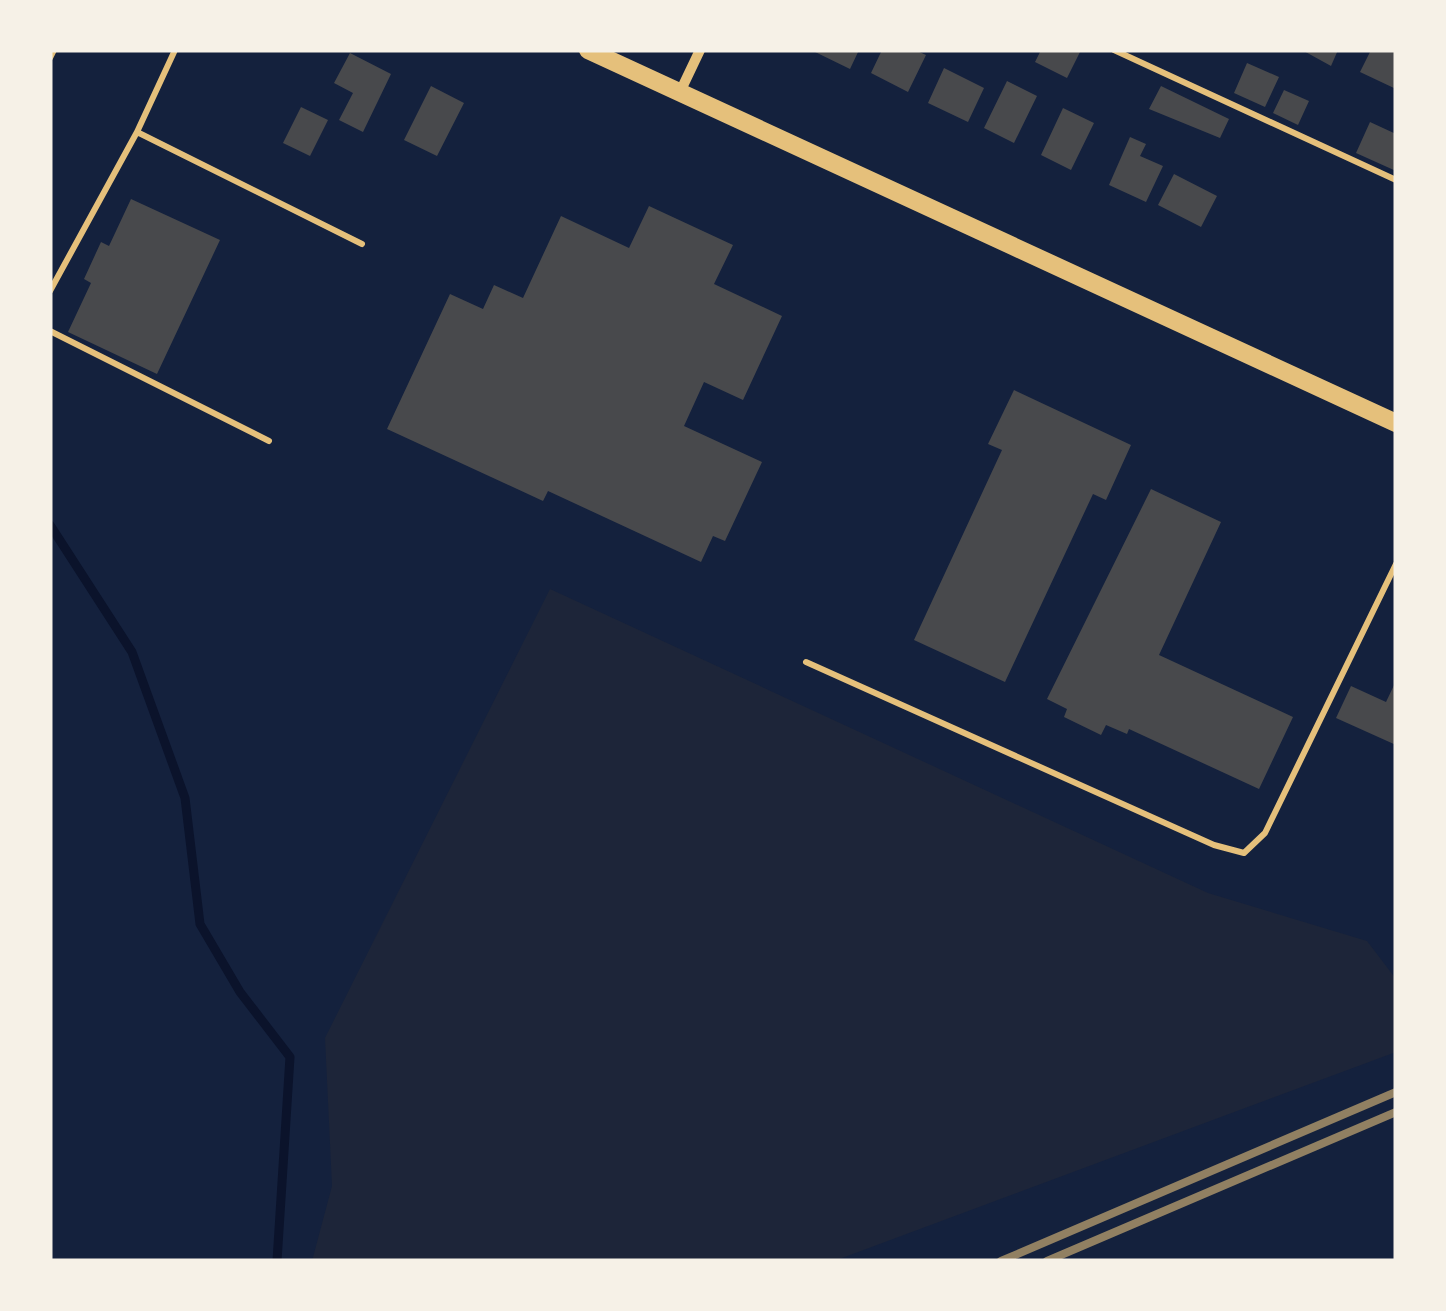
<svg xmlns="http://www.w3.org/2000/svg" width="1446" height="1311" viewBox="0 0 1446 1311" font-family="'Asap Condensed',sans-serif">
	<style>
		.green { fill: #1d2539 }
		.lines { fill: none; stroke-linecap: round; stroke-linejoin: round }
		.stream { stroke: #0b132b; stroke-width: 9 }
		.building { fill: #48494c }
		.service { stroke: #e5c07b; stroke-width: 6 }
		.minor { stroke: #e5c07b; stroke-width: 10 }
		.tertiary { stroke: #e5c07b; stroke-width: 18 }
		.rail { stroke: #918062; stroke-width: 8 }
	</style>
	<rect width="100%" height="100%" fill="#14213d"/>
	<path class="green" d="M 550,589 L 1208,893 L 1367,941 L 1396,979 L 1396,1052 L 834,1261 L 312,1261 L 332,1186 L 325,1038 Z"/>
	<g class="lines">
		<path class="stream" d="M 50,525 L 132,652 L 185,798 L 200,924 L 240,992 L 290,1057 L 277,1261"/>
	</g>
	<path class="building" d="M 811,50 L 859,50 L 850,69 Z
		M 882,50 L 915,50 L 926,55 L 908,92 L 871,73 Z
		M 1041,50 L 1081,50 L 1067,78 L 1035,62 Z
		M 1302,50 L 1338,50 L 1331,66 Z
		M 1371,50 L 1396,50 L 1396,89 L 1360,72 Z
		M 350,53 L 391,74 L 363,132 L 339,120 L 353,93 L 334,83 Z
		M 1247,63 L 1279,77 L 1265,107 L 1234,93 Z
		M 944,68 L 984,88 L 968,122 L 928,103 Z
		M 1007,81 L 1037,96 L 1014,143 L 984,128 Z
		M 431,86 L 464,103 L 437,156 L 404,140 Z
		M 1161,86 L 1229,119 L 1220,138 L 1149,109 Z
		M 1284,90 L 1309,101 L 1298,125 L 1273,113 Z
		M 301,107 L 328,120 L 310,156 L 283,143 Z
		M 1063,108 L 1094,123 L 1071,170 L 1041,155 Z
		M 1370,122 L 1396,134 L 1396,171 L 1356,153 Z
		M 1130,137 L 1146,144 L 1140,156 L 1163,166 L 1146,202 L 1109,185 Z
		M 1174,174 L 1217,196 L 1201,227 L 1158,205 Z
		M 131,199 L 220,240 L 157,374 L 68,332 L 91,283 L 84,279 L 101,242 L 109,246 Z
		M 649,206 L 733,245 L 714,284 L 782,316 L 743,400 L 704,382 L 684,426 L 762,462 L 725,541 L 713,536 L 701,562 L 548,491 L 543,501 L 387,429 L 450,294 L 483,309 L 494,285 L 523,298 L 561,216 L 629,248 Z
		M 1014,390 L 1131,445 L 1106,500 L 1093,494 L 1005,682 L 914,640 L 1002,450 L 988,444 Z
		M 1151,489 L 1221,522 L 1159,655 L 1293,717 L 1259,789 L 1129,729 L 1127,734 L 1106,725 L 1101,735 L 1064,717 L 1067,709 L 1047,699 Z
		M 1396,681 L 1396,745 L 1336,718 L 1351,686 L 1386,702 Z"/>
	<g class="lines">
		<path class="service" d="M 175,50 L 137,132 L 362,244
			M 1114,50 L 1396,180
			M 50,58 L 54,50
			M 50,291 L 137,132
			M 50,331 L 269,441
			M 806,662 L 1214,845 L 1244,853 L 1265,833 L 1396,564"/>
		<path class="minor" d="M 680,92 L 700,50"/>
		<path class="tertiary" d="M 588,50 L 1396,423"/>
		<path class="rail" d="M 1001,1261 L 1396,1092
			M 1047,1261 L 1396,1112"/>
	</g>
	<rect width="1446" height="1311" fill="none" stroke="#f6f1e7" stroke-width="105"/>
</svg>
